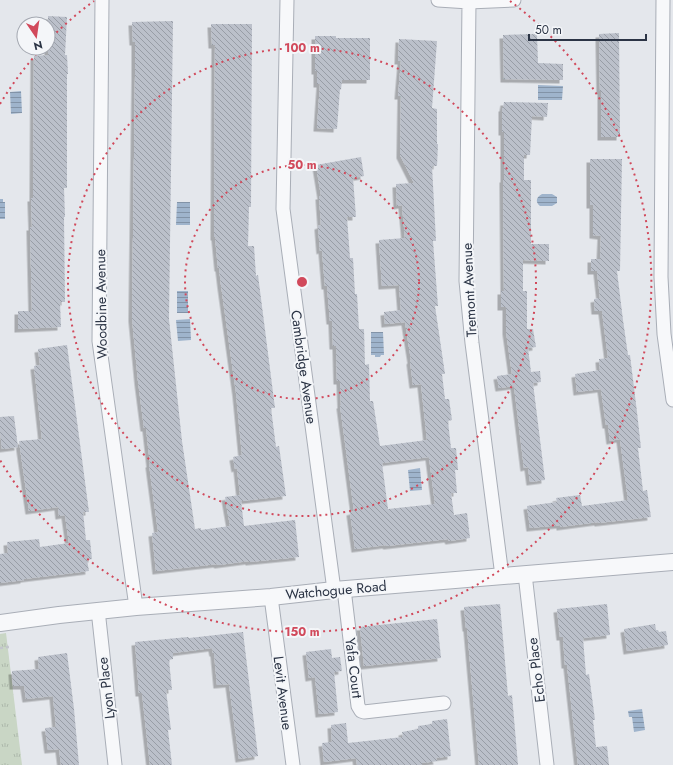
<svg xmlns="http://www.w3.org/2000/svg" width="673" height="765" viewBox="0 0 673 765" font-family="Jost,sans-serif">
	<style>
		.grass { fill: url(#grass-tufts) }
		.water { fill: url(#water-rules) }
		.building { fill: url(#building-back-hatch); fill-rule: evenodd; filter: url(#shadow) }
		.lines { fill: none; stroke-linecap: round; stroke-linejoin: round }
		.minor-casing { stroke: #a9aeb7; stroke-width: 15 }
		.tertiary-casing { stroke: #a9aeb7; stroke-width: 18 }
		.path { stroke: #c2c5cb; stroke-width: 2.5; stroke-dasharray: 3 3; stroke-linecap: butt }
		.minor { stroke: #f7f8fa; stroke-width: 13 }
		.tertiary { stroke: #f7f8fa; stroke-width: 16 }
		.ring { fill: none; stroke: #d1495b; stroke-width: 2; stroke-dasharray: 2 4 }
		.labels { text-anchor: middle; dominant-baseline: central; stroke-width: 4; stroke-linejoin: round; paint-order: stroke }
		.street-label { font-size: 14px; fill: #2b3445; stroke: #f4f6f9 }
		.centre { fill: #d1495b; stroke: #f4f6f9; stroke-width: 2 }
		.ring-label { font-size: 12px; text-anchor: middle; font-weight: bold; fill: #d1495b; stroke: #f4f6f9; stroke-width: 4; stroke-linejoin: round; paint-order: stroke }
	</style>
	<defs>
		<pattern id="grass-tufts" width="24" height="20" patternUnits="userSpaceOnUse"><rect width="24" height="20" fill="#c9d6c5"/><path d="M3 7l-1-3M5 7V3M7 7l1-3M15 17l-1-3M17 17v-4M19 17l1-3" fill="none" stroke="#adb8ab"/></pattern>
		<pattern id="water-rules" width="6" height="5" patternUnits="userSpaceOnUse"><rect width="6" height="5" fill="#9fb4cc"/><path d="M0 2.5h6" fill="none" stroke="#8293a7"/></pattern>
		<pattern id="building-back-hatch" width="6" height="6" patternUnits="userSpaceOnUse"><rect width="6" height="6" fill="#bbc0ca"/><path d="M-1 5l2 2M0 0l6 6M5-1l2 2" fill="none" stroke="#989da6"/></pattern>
		<filter id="shadow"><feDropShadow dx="-3.5" dy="3.5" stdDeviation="0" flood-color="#0004"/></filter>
	</defs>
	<rect width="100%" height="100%" fill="#e4e7ec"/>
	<path class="grass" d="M 6,633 L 22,765 L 0,765 L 0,634 Z"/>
	<path class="water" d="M 538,85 L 563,86 L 562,100 L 538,100 Z
		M 21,91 L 22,113 L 11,114 L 10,92 Z
		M 542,194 L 552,194 L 557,197 L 557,203 L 552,206 L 540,206 C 535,202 536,197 542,194 Z
		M 0,199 L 3,199 L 3,202 L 5,202 L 5,219 L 0,219 Z
		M 177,202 L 190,202 L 190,225 L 176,225 Z
		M 177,291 L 188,291 L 188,313 L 177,313 Z
		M 190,319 L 191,340 L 178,341 L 176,320 Z
		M 371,332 L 383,332 L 384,355 L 381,355 L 380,357 L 375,357 L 375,355 L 371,355 Z
		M 420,468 L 422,490 L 410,491 L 408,470 Z
		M 642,709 L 645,730 L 634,732 L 632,717 L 629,717 L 628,711 Z"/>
	<path class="building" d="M 48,16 L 67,17 L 65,55 L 67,55 L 68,74 L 67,74 L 67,188 L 64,188 L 65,217 L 64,217 L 65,302 L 60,302 L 61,327 L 18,329 L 18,311 L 32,311 L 30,227 L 32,227 L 31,198 L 33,198 L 34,56 L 48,55 Z
		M 173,21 L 169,319 L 182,441 L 195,529 L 201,528 L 201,530 L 230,526 L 225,497 L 240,495 L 237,468 L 235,469 L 233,457 L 242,455 L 236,393 L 221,285 L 219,268 L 218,268 L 215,237 L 214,237 L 215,45 L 212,45 L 211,24 L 252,24 L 251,207 L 249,207 L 248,246 L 254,246 L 256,276 L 258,275 L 275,408 L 271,408 L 276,447 L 279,446 L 286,496 L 241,501 L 244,526 L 295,520 L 299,557 L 249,562 L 249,561 L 218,565 L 217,564 L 156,571 L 152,533 L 158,532 L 149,464 L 150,464 L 146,428 L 144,428 L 138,381 L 132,318 L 135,77 L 135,42 L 133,42 L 132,22 Z
		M 619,33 L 620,137 L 601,137 L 601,91 L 600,91 L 599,34 Z
		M 537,34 L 538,63 L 563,64 L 563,80 L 504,79 L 503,35 Z
		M 315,36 L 336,36 L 336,38 L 370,38 L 370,80 L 342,80 L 341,90 L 340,89 L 337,129 L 317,128 L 320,84 L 317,84 L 317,71 L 315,71 Z
		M 399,39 L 437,41 L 432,108 L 437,109 L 437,144 L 438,144 L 437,166 L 432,166 L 436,241 L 433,241 L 438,306 L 435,306 L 445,374 L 442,374 L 445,399 L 449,399 L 452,420 L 448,421 L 451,448 L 456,448 L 458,470 L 455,470 L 457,493 L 451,493 L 454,515 L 467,513 L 470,538 L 449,541 L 448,539 L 387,546 L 386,545 L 355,549 L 350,512 L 354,511 L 340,405 L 341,405 L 340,381 L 337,381 L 336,346 L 333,346 L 332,321 L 330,321 L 327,286 L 325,286 L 322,250 L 320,251 L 318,226 L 321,225 L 319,196 L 321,196 L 316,165 L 361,157 L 364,176 L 353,178 L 356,217 L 347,217 L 350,258 L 353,258 L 355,294 L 357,294 L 359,329 L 364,329 L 365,365 L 369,364 L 370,401 L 373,401 L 380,446 L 427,440 L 421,384 L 413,385 L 410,361 L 411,360 L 405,322 L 385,324 L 384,312 L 401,310 L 399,285 L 382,286 L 379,240 L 405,238 L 402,205 L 397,206 L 396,184 L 414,183 L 400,155 L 401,96 L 398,96 L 401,61 L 398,61 ZM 429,457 L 435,504 L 388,509 L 382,463 Z
		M 504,102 L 548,103 L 547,117 L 532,116 L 530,155 L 524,155 L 524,180 L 531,180 L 531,244 L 549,244 L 549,261 L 523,260 L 523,291 L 527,291 L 527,329 L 533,329 L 536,347 L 528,348 L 531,372 L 540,371 L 541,382 L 533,383 L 545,480 L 530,482 L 528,467 L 524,468 L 514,386 L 499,388 L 497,376 L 512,374 L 506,331 L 506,307 L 501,307 L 501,291 L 504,291 L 503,179 L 504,179 L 504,132 L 502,132 L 502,108 L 503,108 Z
		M 590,159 L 622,159 L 620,271 L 617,271 L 623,320 L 628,355 L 630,355 L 637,412 L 641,448 L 638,448 L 643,491 L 647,490 L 651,517 L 598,523 L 598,522 L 560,527 L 560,525 L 530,528 L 527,506 L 557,502 L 556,498 L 580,495 L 582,506 L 628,500 L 620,439 L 610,441 L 608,425 L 606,425 L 601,389 L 577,392 L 575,374 L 600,370 L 599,359 L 608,358 L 602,311 L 595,311 L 594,299 L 600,298 L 597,271 L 591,271 L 591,259 L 600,259 L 601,236 L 593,235 L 593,205 L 590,205 Z
		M 67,345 L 89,512 L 83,512 L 86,540 L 90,540 L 92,559 L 87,560 L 89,571 L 24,579 L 24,580 L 0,583 L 0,554 L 8,553 L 7,542 L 39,539 L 40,547 L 69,543 L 65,515 L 59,516 L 58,507 L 29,511 L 19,441 L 42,439 L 34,366 L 40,365 L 38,349 Z
		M 14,416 L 18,447 L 2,449 L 0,431 L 0,417 Z
		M 500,604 L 508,696 L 512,695 L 518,765 L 479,765 L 467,628 L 466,628 L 464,607 Z
		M 607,604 L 610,635 L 583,638 L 586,675 L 589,674 L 595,720 L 593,720 L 596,747 L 607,746 L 609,765 L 578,765 L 567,665 L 565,665 L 563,637 L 560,637 L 557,609 Z
		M 437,619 L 441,658 L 364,666 L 360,627 Z
		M 655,624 L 656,630 L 658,630 L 659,632 L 666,631 L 668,645 L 627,651 L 624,629 Z
		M 243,632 L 258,756 L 239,759 L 229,684 L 217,685 L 214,653 L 213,653 L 212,648 L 173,653 L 173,659 L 169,660 L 172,690 L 166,690 L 171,730 L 168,730 L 172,765 L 150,765 L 142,693 L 139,693 L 135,642 L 188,637 L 189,638 Z
		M 331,649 L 332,658 L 340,657 L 342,671 L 334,672 L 338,712 L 319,714 L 315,677 L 309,678 L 306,652 Z
		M 67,653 L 74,709 L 79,765 L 61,765 L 59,749 L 48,750 L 45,728 L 56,727 L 53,696 L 26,699 L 24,686 L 13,686 L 12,671 L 39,669 L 38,657 Z
		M 447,719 L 451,756 L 436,758 L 437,761 L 422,763 L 422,765 L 357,765 L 356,758 L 324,762 L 322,743 L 332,742 L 331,725 L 346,723 L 348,743 L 403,737 L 402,732 L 418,729 L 418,726 L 432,724 L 432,721 Z"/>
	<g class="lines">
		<defs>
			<path id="minor" d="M 102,0 L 99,341 L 136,607
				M 287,0 L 283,209 L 334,590
				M 438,0 L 469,2 L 514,0
				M 663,0 L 661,277 L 664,334 L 673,400
				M 469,2 L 466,281 L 472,343 L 502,576
				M 525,574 L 547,765
				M 344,589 L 358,706 L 361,711 L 364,712 L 444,703
				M 271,597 L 293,765
				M 98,610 L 115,765"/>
			<path id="tertiary" d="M 0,623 L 59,615 L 136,607 L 271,597 L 334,590 L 673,562"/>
		</defs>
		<use href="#minor" class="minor-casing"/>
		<use href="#tertiary" class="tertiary-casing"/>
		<path class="path" d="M 0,648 L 9,647"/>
		<use href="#minor" class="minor"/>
		<use href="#tertiary" class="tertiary"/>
	</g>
	<g class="ring">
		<circle cx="302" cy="282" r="117"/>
		<circle cx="302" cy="282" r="234"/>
		<path d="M0 104A350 350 0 0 1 40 50M48 41A350 350 0 0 1 94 1M510 1A350 350 0 1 1 0 460"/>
	</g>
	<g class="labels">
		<g class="street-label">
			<text transform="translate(469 290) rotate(-93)">Tremont Avenue</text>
			<text transform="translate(101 304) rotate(-91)">Woodbine Avenue</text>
			<text transform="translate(304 367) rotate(82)">Cambridge Avenue</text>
			<text transform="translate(336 590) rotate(-5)">Watchogue Road</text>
			<text transform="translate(354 668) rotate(83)">Yafa Court</text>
			<text transform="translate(536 670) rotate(-97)">Echo Place</text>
			<text transform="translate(106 688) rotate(-97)">Lyon Place</text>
			<text transform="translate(283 693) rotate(83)">Levit Avenue</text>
		</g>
	</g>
	<circle cx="302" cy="282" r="6" class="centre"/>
	<g class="ring-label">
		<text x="302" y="52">100 m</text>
		<text x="302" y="169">50 m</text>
		<text x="302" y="636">150 m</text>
	</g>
	<g transform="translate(36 36) rotate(167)"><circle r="19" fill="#f4f6f9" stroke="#a4a8b1"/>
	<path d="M0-3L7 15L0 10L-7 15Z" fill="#d1495b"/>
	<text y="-6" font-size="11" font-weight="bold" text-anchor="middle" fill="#2b3445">N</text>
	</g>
	<path d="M529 34v6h117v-6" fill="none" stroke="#2b3445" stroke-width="2"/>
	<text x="535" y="34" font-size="12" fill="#2b3445" stroke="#f4f6f9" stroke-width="3" paint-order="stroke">50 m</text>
</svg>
